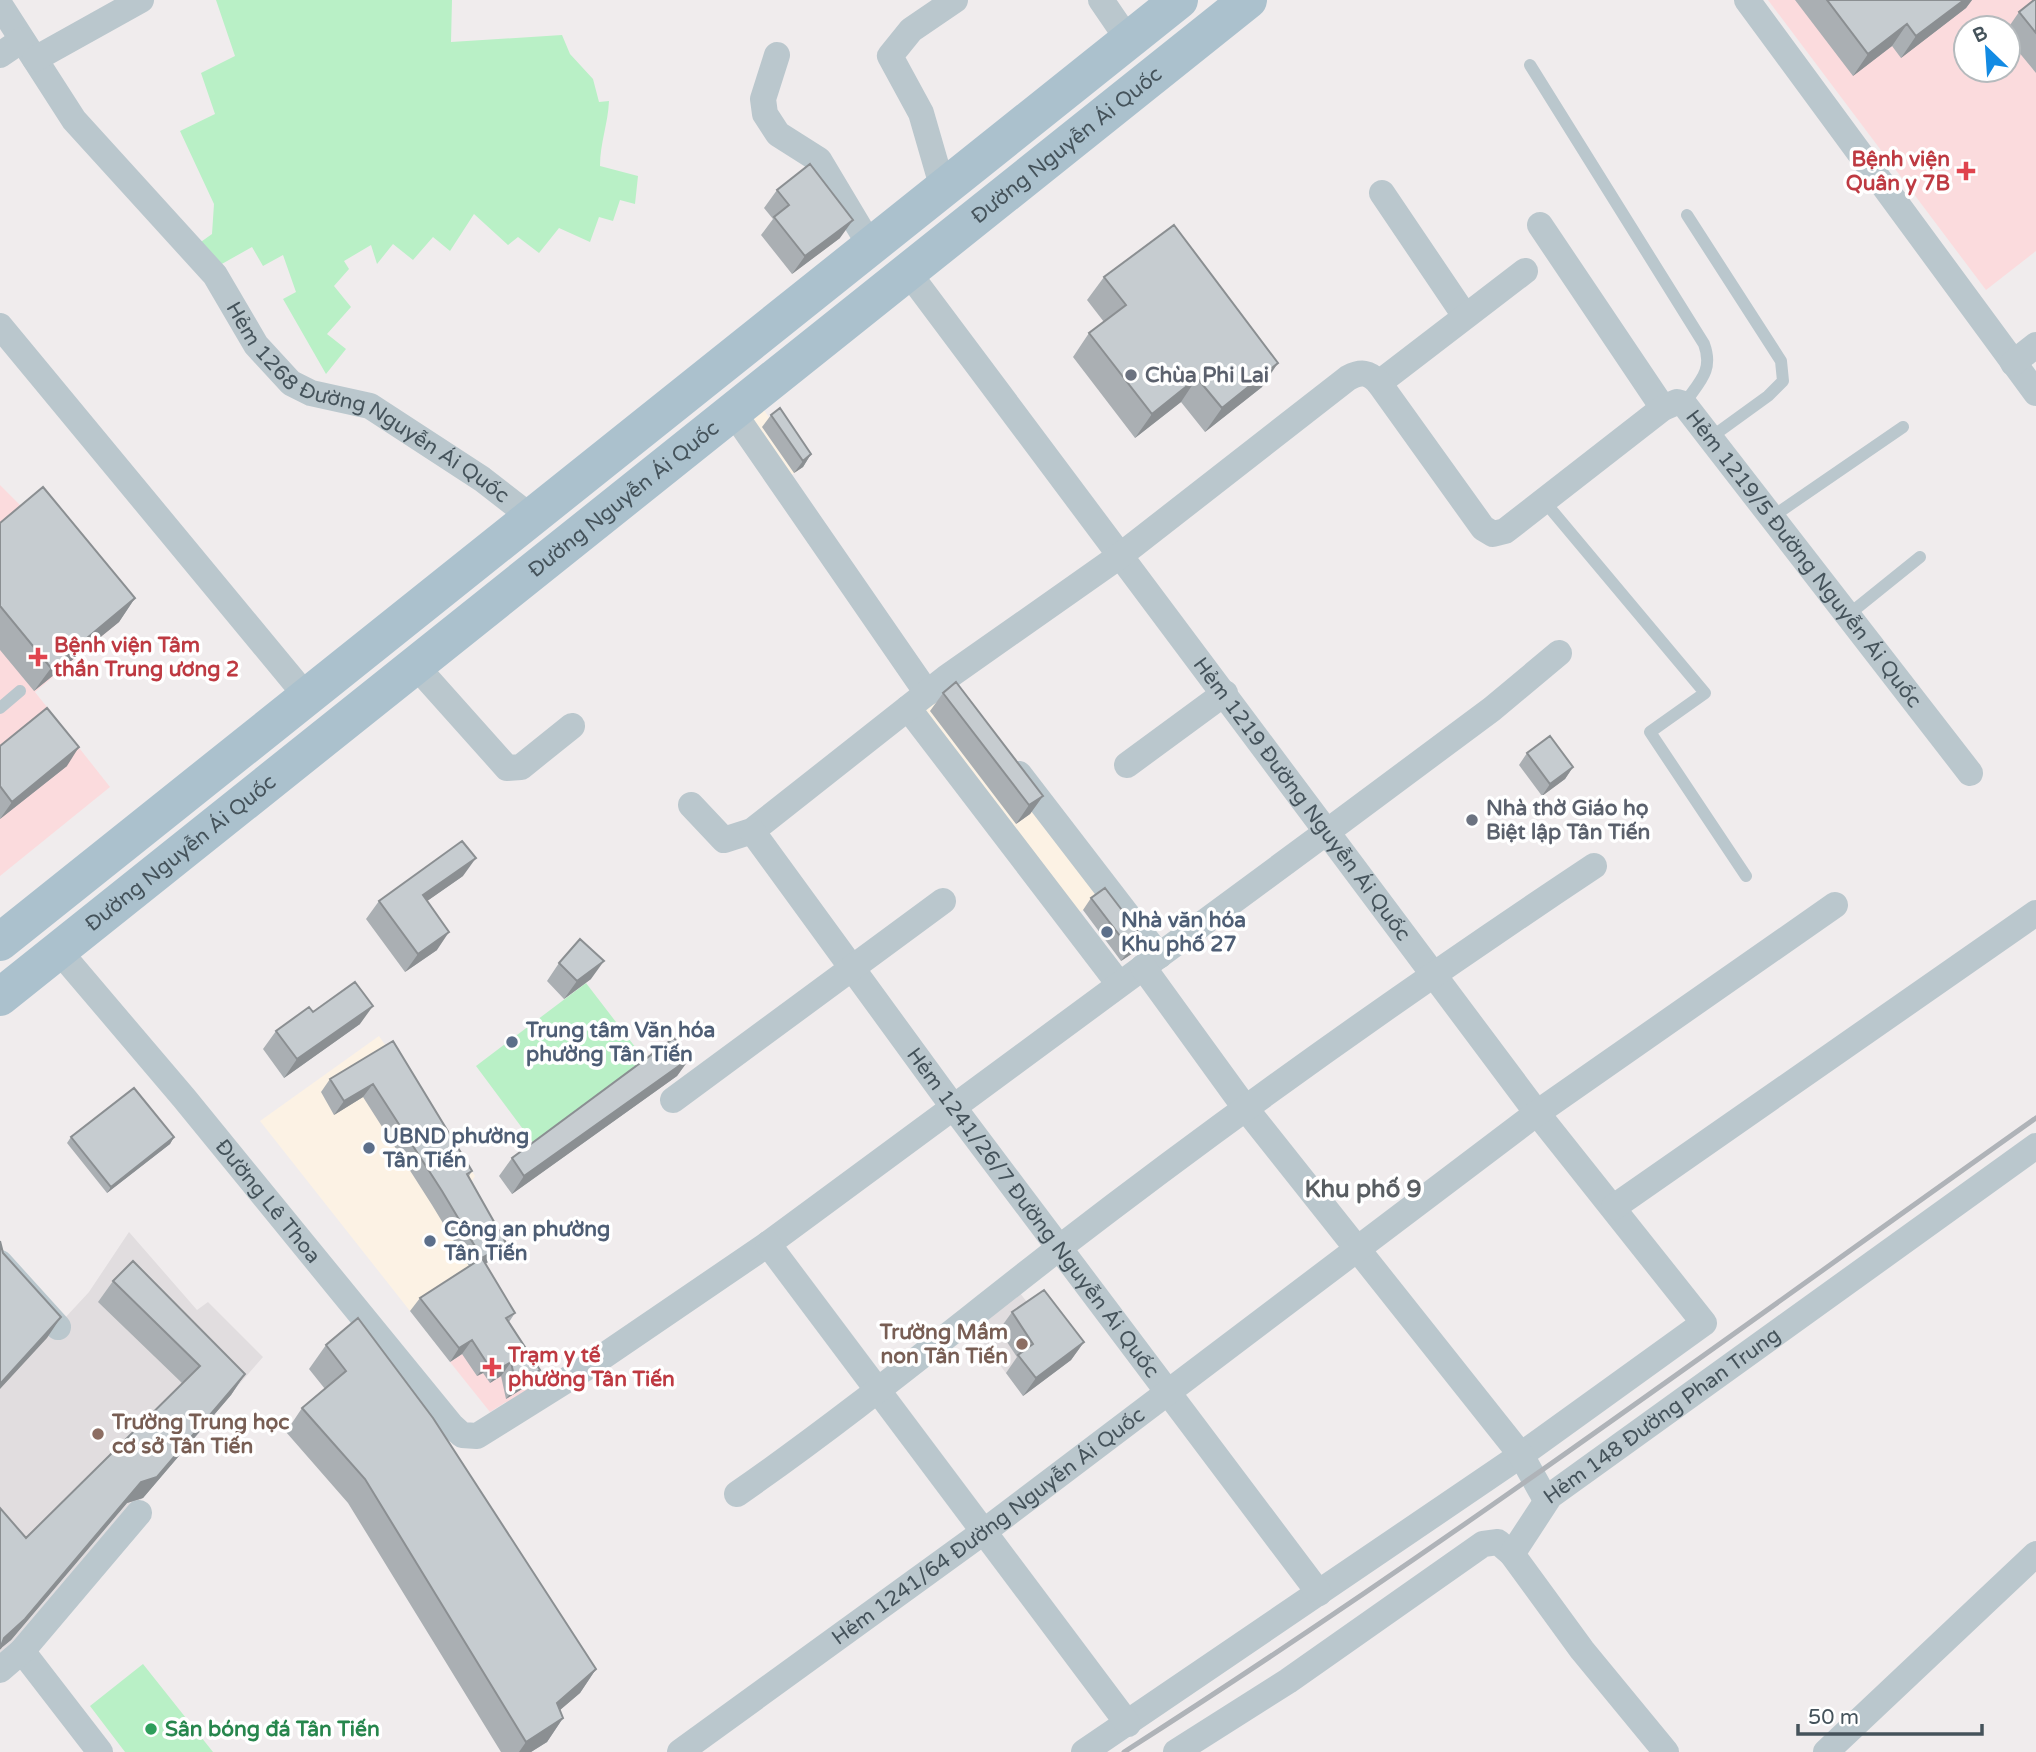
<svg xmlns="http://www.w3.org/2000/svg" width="2036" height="1752" viewBox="0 0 2036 1752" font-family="'Varela Round',sans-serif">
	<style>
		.commercial { fill: #fcf2e4 }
		.education { fill: #e1dddf }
		.medical { fill: #fbdbdd; fill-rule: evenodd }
		.grass { fill: #b9f0c6 }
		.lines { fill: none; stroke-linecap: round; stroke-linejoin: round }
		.lane { stroke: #bac7cd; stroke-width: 12 }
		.street { stroke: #bac7cd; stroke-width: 26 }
		.primary { stroke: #abc1cd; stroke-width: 38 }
		.rail { stroke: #afb3b8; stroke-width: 5 }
		.wall { fill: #aaafb3 }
		.shaded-wall { fill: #8b8f92 }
		.building { fill: #c6ccd0; stroke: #8b8f92; stroke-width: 2 }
		.health-dot { fill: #e0444e; stroke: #fff; stroke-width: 2.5 }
		.worship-dot { fill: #6b7280; stroke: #fff; stroke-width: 2.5 }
		.service-dot { fill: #5c6f8a; stroke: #fff; stroke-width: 2.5 }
		.education-dot { fill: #8d6e63; stroke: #fff; stroke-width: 2.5 }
		.leisure-dot { fill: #2e9e5b; stroke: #fff; stroke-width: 2.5 }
		.labels { text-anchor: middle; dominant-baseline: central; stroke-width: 7; stroke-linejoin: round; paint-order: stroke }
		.street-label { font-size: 21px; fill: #45535b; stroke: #fff }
		.health-label { font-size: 21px; font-weight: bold; fill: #be3a42; stroke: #fff; text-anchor: start }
		.worship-label { font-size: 21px; font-weight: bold; fill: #5b616d; stroke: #fff; text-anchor: start }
		.service-label { font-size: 21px; font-weight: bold; fill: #4e5e75; stroke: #fff; text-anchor: start }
		.education-label { font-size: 21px; font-weight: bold; fill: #785e54; stroke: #fff; text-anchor: end }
		.leisure-label { font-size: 21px; font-weight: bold; fill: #27864d; stroke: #fff; text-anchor: start }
		.quarter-label { font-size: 24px; font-weight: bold; fill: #595e62; stroke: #fff }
	</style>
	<rect width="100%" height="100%" fill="#f0eced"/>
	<path class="commercial" d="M 757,400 L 803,467 L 787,478 L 743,412 Z
		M 944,690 L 1099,899 L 1077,914 L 919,710 Z
		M 379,1036 L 475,1176 L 470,1184 L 497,1256 L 410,1311 L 260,1121 Z"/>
	<path class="education" d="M 129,1232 L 197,1310 L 208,1302 L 263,1357 L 161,1474 L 57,1607 L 0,1658 L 0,1276 L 51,1333 L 89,1292 Z
		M 1020,1293 L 1071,1360 L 1023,1396 L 973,1329 Z"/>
	<path class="medical" d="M 1768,0 L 2036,0 L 2036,251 L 1986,290 ZM 1966,28 L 2008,28 L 2008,70 L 1966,70 Z
		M 0,485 L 26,511 L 119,622 L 35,692 L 110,787 L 0,876 Z
		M 505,1326 L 541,1386 L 512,1405 L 506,1402 L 490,1412 L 450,1362 Z"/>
	<path class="grass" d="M 216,0 L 452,0 L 451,42 L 562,35 L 570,54 L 593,79 L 599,102 L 609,101 C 608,124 600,143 600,166 L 638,176 L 635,204 L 620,200 L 613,221 L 599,217 L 590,242 L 559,228 L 539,253 L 518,237 L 508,245 L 474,214 L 450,251 L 433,237 L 413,260 L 393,244 L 377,264 L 371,245 L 344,261 L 349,269 L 334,286 L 351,307 L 327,334 L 346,349 L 326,374 L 283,299 L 296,292 L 283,255 L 263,266 L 252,247 L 220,265 L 198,244 L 212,234 L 214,204 L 180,131 L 215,114 L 201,73 L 235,56 Z
		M 586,983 L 649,1065 L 537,1148 L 476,1066 Z
		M 143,1664 L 213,1752 L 125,1752 L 90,1706 Z"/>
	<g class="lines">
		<path class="lane" d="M 1530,65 L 1704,344 C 1714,371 1699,382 1684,404
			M 1687,215 L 1781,361 L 1783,381 L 1768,396 L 1710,438
			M 1544,501 L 1705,693 L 1650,732 L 1746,876
			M 1772,517 L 1903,427
			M 1848,615 L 1920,557
			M 0,708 L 20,691"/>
		<g class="street">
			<path d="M 1101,0 L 1129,41"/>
			<path d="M 1747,0 L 2036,393"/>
			<path id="s1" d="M 0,5 L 74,120 L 215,275 L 256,345 L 291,383 L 311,393 L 370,406 L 482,479 L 531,517"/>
			<path d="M 0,55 L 22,40"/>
			<path d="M 777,55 L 763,99 L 765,114 L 778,134 L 819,160 L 871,247"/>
			<path d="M 35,59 L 141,0"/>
			<path d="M 943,189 L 921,113 L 890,56 L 911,30 L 955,0"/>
			<path d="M 1382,193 L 1465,316"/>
			<path d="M 1540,225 L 1663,408"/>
			<path id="s2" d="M 908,272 L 1537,1113 L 1704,1323 L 1521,1455 L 1084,1752"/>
			<path d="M 0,326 L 307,697"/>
			<path d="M 2013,363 L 2036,345"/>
			<path d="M 1379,383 L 1525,271"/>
			<path d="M 733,412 L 927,693"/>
			<path d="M 415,665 L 507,768 L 521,767 L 572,726"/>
			<path d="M 908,708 L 1119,984"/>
			<path d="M 1127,765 L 1225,693"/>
			<path d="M 1019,774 L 1159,956"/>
			<path id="s3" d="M 691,805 L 724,840 L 752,831 L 946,678 L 1121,555 L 1348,378 C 1361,371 1369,372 1379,383 L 1483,528 L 1493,534 L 1505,531 L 1663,408 L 1677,402 L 1684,404 L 1970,773"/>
			<path id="s4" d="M 752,831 L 954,1108 L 1319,1593"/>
			<path id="s5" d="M 59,951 L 184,1098 L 451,1425 L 462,1435 L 477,1436 L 589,1366 L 768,1244 L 1328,831 L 1492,709 L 1559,653"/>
			<path d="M 1143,967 L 1246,1109 L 1521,1455 L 1546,1500"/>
			<path d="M 673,1100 L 943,901"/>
			<path d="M 1614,1207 L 2036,913"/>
			<path d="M 768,1244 L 1128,1724"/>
			<path d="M 0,1263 L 58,1327"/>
			<path d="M 737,1494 C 848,1417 952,1331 1059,1248 C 1233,1114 1412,987 1594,866"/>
			<path d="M 22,1651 L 100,1752"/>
			<path d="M 0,1670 L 22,1651 L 139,1513"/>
			<path id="s6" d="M 680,1752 L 982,1533 L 1537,1113 L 1835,905"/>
			<path d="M 1176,1752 L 1288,1681 L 1483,1544 L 1498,1542 L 1512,1554"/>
			<path id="s7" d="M 1666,1752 L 1582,1650 L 1512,1554 L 1550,1496 L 2036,1146"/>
			<path d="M 1826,1752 L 2036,1554"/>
		</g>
		<g class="primary">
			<path d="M 0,942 L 1179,0"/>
			<path id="s8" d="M 0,997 L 1248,0"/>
		</g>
		<path class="rail" d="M 1124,1752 C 1436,1553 1734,1332 2036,1118"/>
	</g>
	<path class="wall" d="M 1795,0 L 1972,0 L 1966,8 L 1901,58 L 1892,46 L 1853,76 Z
		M 2036,0 L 2036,73 L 2008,39 L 2008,28 L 2019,12 Z
		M 777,190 L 840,238 L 792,274 L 761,235 L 773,219 L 764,208 Z
		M 1104,277 L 1262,387 L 1205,432 L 1181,402 L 1135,438 L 1073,357 L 1089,333 L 1104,322 L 1087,300 Z
		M 771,415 L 811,454 L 803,467 L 794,473 L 762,427 Z
		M 0,523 L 135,598 L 119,622 L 34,691 L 0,650 Z
		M 943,693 L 1043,796 L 1030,814 L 1016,824 L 930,711 Z
		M 0,746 L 67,766 L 0,819 Z
		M 1527,753 L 1573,767 L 1565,779 L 1542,796 L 1519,765 Z
		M 463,876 L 427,901 L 437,950 L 405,972 L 366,919 L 379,901 Z
		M 1091,898 L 1144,939 L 1136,951 L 1121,961 L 1083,910 Z
		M 559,963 L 591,979 L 564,999 L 547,981 Z
		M 313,1012 L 360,1024 L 284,1078 L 263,1049 L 276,1031 Z
		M 393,1041 L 472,1171 L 469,1176 L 497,1256 L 485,1264 L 515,1313 L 509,1322 L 530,1384 L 506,1399 L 501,1376 L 490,1383 L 483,1373 L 477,1376 L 462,1354 L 450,1362 L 410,1311 L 420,1298 L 469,1266 L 432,1205 L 363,1097 L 334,1115 L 321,1092 L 330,1079 Z
		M 690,1058 L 677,1076 L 512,1194 L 499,1176 L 512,1158 Z
		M 71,1137 L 174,1137 L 170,1144 L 107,1193 L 67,1143 Z
		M 113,1281 L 245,1374 L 231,1395 L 143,1498 L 127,1503 L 11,1640 L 0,1649 L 26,1538 L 182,1383 L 98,1302 Z
		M 1012,1312 L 1084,1342 L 1071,1360 L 1023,1396 L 1006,1373 L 1017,1357 L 999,1330 Z
		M 326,1345 L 596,1669 L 580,1693 L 560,1710 L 563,1718 L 547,1742 L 531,1752 L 501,1752 L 348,1503 L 286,1432 L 302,1408 L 325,1389 L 309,1369 Z"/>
	<path class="shaded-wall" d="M 1964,0 L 1972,0 L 1966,8 L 1901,58 L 1916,36 Z
		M 1907,24 L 1892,46 L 1853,76 L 1868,54 Z
		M 853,220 L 840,238 L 792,274 L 805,256 Z
		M 1278,363 L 1262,387 L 1205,432 L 1222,408 Z
		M 1197,378 L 1181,402 L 1135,438 L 1152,414 Z
		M 811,454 L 803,467 L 794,473 L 803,461 Z
		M 135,598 L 119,622 L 34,691 L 51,668 Z
		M 79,747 L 67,766 L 0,819 L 12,802 Z
		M 1573,767 L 1565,779 L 1542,796 L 1550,784 Z
		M 1043,796 L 1030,814 L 1016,824 L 1029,805 Z
		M 476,858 L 463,876 L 410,913 L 423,895 Z
		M 449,932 L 437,950 L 405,972 L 418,954 Z
		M 1144,939 L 1136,951 L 1121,961 L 1130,949 Z
		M 604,961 L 591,979 L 564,999 L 577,981 Z
		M 373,1006 L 360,1024 L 284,1078 L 297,1059 Z
		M 690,1058 L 677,1076 L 512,1194 L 524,1176 Z
		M 373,1084 L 363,1097 L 334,1115 L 344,1101 Z
		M 174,1137 L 170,1144 L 107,1193 L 111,1187 Z
		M 506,1243 L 497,1256 L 473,1272 L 482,1258 Z
		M 61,1317 L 47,1338 L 0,1389 L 0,1384 Z
		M 472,1340 L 462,1354 L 450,1362 L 459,1348 Z
		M 1084,1342 L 1071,1360 L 1023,1396 L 1036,1378 Z
		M 493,1359 L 483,1373 L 477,1376 L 487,1363 Z
		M 511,1362 L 501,1376 L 490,1383 L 499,1369 Z
		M 540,1370 L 530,1384 L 506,1399 L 516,1386 Z
		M 245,1374 L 231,1395 L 143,1498 L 127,1503 L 11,1640 L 0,1649 L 4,1638 L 141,1482 Z
		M 596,1669 L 580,1693 L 540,1727 L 557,1703 Z
		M 563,1718 L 547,1742 L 531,1752 L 519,1752 L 526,1742 Z"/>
	<path class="building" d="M 1827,0 L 1964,0 L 1916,36 L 1907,24 L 1868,54 Z
		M 2034,0 L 2036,0 L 2036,33 L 2019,12 Z
		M 810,164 L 853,220 L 805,256 L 774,217 L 789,205 L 777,190 Z
		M 1174,225 L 1278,363 L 1222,408 L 1197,378 L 1152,414 L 1089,333 L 1126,305 L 1104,277 Z
		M 780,408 L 811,454 L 803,461 L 771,415 Z
		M 43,487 L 135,598 L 51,668 L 0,606 L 0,523 Z
		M 956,682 L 1043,796 L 1029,805 L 943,693 Z
		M 47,708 L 79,747 L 12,802 L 0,786 L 0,746 Z
		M 1550,736 L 1573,767 L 1550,784 L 1527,753 Z
		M 462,841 L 476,858 L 423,895 L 449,932 L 418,954 L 379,901 Z
		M 1105,888 L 1144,939 L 1130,949 L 1091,898 Z
		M 580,939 L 604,961 L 577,981 L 559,963 Z
		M 355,982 L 373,1006 L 297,1059 L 276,1031 L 309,1007 L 313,1012 Z
		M 674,1038 L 690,1058 L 524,1176 L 512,1158 Z
		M 393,1041 L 472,1171 L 467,1174 L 506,1243 L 482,1258 L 515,1313 L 506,1318 L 540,1370 L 516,1386 L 511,1362 L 499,1369 L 493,1359 L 487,1363 L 472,1340 L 459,1348 L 420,1298 L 482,1258 L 442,1191 L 373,1084 L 344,1101 L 330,1079 Z
		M 134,1088 L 174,1137 L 111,1187 L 71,1137 Z
		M 0,1241 L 3,1253 L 61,1317 L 0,1384 Z
		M 133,1261 L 245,1374 L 157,1477 L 141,1482 L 25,1619 L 4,1638 L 0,1649 L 0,1508 L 26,1538 L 200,1366 L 113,1281 Z
		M 1044,1290 L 1084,1342 L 1036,1378 L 1018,1355 L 1033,1344 L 1012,1312 Z
		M 358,1318 L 433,1418 L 596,1669 L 557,1703 L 563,1718 L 526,1742 L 365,1479 L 302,1408 L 346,1371 L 326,1345 Z"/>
	<g class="health-dot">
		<path d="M1962.5 160.5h7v7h7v7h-7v7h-7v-7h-7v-7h7z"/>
		<path d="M34.5 646.5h7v7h7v7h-7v7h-7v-7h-7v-7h7z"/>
		<path d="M488.5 1356.5h7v7h7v7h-7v7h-7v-7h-7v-7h7z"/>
	</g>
	<g class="worship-dot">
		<circle cx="1131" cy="375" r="7"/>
		<circle cx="1472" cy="820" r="7"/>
	</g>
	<g class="service-dot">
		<circle cx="1107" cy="932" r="7"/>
		<circle cx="512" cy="1042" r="7"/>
		<circle cx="369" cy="1148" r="7"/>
		<circle cx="430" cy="1241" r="7"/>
	</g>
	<g class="education-dot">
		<circle cx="1022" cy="1344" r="7"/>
		<circle cx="98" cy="1434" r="7"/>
	</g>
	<circle class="leisure-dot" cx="151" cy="1729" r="7"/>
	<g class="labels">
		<g class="street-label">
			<text stroke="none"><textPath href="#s8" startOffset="1365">Đường Nguyễn Ái Quốc</textPath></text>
			<text stroke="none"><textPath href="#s1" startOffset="553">Hẻm 1268 Đường Nguyễn Ái Quốc</textPath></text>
			<text stroke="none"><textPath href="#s8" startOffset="798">Đường Nguyễn Ái Quốc</textPath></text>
			<text stroke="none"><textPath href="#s3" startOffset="1482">Hẻm 1219/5 Đường Nguyễn Ái Quốc</textPath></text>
			<text stroke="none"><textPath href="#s2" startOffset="658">Hẻm 1219 Đường Nguyễn Ái Quốc</textPath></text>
			<text stroke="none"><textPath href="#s8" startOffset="231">Đường Nguyễn Ái Quốc</textPath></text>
			<text stroke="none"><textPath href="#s5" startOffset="326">Đường Lê Thoa</textPath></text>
			<text stroke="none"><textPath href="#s4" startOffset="474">Hẻm 1241/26/7 Đường Nguyễn Ái Quốc</textPath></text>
			<text stroke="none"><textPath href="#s7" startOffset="458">Hẻm 148 Đường Phan Trung</textPath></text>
			<text stroke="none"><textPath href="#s6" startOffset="382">Hẻm 1241/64 Đường Nguyễn Ái Quốc</textPath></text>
		</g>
		<g class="health-label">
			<text x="1950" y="159" text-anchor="end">Bệnh viện<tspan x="1950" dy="24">Quân y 7B</tspan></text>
			<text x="54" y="645">Bệnh viện Tâm<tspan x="54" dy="24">thần Trung ương 2</tspan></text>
			<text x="508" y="1355">Trạm y tế<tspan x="508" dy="24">phường Tân Tiến</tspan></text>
		</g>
		<g class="worship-label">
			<text x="1145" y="375">Chùa Phi Lai</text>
			<text x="1486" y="808">Nhà thờ Giáo họ<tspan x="1486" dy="24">Biệt lập Tân Tiến</tspan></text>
		</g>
		<g class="service-label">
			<text x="1121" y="920">Nhà văn hóa<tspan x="1121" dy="24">Khu phố 27</tspan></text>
			<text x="526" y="1030">Trung tâm Văn hóa<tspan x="526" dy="24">phường Tân Tiến</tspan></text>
			<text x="383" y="1136">UBND phường<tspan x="383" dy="24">Tân Tiến</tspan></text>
			<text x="444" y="1229">Công an phường<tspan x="444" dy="24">Tân Tiến</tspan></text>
		</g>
		<g class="education-label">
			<text x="1008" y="1332">Trường Mầm<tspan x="1008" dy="24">non Tân Tiến</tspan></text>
			<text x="112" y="1422" text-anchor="start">Trường Trung học<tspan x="112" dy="24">cơ sở Tân Tiến</tspan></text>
		</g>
		<g class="leisure-label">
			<text x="165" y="1729">Sân bóng đá Tân Tiến</text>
		</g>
		<g class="quarter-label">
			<text x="1363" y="1189">Khu phố 9</text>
		</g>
	</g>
	<g transform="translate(1987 49) rotate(335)"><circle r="33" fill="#ffffff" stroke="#b5babd" stroke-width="2"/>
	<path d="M0-5L12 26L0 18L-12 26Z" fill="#138be3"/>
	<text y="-10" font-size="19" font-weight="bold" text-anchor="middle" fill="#45535b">B</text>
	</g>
	<path d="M1798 1724v10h184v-10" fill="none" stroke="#45535b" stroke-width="3.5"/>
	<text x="1808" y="1724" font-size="21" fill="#45535b" stroke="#ffffff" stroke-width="5" paint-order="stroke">50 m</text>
</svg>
